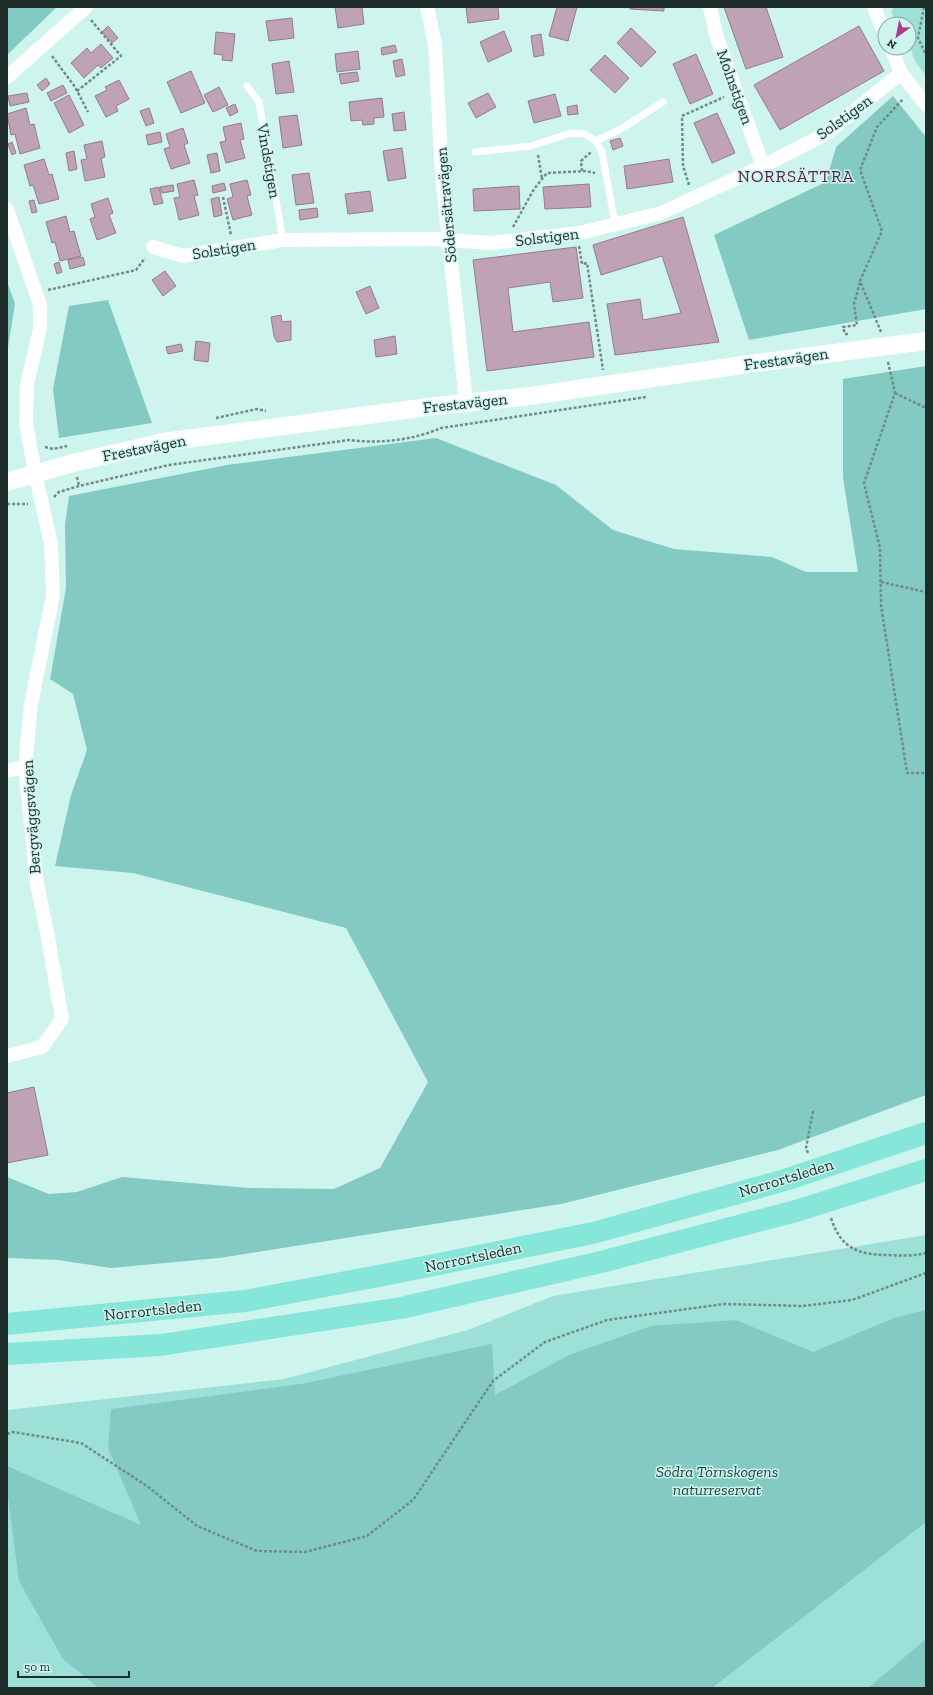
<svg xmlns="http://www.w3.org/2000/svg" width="933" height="1695" viewBox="0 0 933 1695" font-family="'Zilla Slab',serif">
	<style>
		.green { fill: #9de0d7 }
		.forest { fill: #83cbc2 }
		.building { fill: #bfa3b4; stroke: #957b8b }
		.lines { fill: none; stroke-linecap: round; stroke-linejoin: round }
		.path { stroke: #728b87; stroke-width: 2.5; stroke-dasharray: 3 2; stroke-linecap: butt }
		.service { stroke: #fff; stroke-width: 7 }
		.minor { stroke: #fff; stroke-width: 14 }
		.tertiary { stroke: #fff; stroke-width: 18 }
		.motorway { stroke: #86e6da; stroke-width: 22 }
		.labels { text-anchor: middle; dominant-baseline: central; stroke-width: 3; stroke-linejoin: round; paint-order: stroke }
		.street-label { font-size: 16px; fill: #1e2c2a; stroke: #cef4ee }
		.park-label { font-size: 16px; font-style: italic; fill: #1c3f3b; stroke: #cef4ee }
		.neighbourhood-label { font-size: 17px; letter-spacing: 1px; fill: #5e244c; stroke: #cef4ee }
	</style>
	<rect width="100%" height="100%" fill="#cef4ee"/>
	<path class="green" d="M 895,7 L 926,7 L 926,75 C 910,58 909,46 909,24 L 897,24 L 891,11 Z
		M 926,1235 L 926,1688 L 7,1688 L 7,1410 L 284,1379 L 468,1330 L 553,1296 Z"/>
	<path class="forest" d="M 7,7 L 57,7 L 7,55 Z
		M 893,96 L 926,137 L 926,309 L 749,340 L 714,235 L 826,182 L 836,147 Z
		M 7,281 L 15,304 L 7,354 Z
		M 108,300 L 152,423 L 59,438 L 53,389 L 69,306 Z
		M 926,366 L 926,1095 L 778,1150 L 561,1204 L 219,1258 L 111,1268 L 58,1260 L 7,1258 L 7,1177 L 49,1194 L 77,1192 L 122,1177 L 249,1188 L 334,1189 L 380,1168 L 428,1082 L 346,928 L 133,873 L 55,866 L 71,795 L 87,750 L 73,694 L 50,679 L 66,588 L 65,525 L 69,496 L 227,465 L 436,438 L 556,485 L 613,530 L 674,549 L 772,557 L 806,572 L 858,572 L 843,478 L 843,379 Z
		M 926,1310 L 926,1522 L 712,1688 L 99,1688 L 63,1659 L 19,1581 L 7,1490 L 7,1466 L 141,1525 L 108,1448 L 111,1409 L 301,1384 L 492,1344 L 495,1395 L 569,1355 L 651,1326 L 736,1320 L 813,1352 L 894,1318 Z
		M 926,1639 L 926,1688 L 868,1688 Z"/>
	<path class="building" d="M 335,7 L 362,7 L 364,24 L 338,28 Z
		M 466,7 L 498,7 L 499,19 L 468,23 Z
		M 557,7 L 577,7 L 568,41 L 549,36 Z
		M 630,7 L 664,7 L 664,11 L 630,9 Z
		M 724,7 L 766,7 L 783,57 L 746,69 Z
		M 292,18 L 294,38 L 269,41 L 266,21 Z
		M 108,26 L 118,38 L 112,43 L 102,32 Z
		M 859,26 L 884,71 L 780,130 L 754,85 Z
		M 631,28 L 656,52 L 641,67 L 617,43 Z
		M 504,31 L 512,51 L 488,62 L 480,42 Z
		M 216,32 L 235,34 L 232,61 L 222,60 L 223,55 L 214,54 Z
		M 541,34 L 544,55 L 534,57 L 531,36 Z
		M 101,44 L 113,58 L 101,68 L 98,65 L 84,78 L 71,63 L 87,48 L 91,53 Z
		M 395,45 L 397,52 L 382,55 L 381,48 Z
		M 358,51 L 360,69 L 337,72 L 335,54 Z
		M 696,54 L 713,94 L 690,104 L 673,64 Z
		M 605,55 L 629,78 L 615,93 L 590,70 Z
		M 402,59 L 405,75 L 396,77 L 393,61 Z
		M 289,61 L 294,92 L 276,94 L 272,64 Z
		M 191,71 L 205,103 L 181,113 L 167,82 Z
		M 357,72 L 359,81 L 341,84 L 339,74 Z
		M 46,78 L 50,84 L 42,91 L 37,85 Z
		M 119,80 L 129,99 L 116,106 L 118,111 L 106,117 L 95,96 L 107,90 L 105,87 Z
		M 63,85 L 67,93 L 51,101 L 47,93 Z
		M 219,87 L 228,105 L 213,112 L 204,95 Z
		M 27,93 L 29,102 L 10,106 L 8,96 Z
		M 488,93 L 496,107 L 476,118 L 468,103 Z
		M 555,94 L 561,116 L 534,123 L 528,101 Z
		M 69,95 L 84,125 L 69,133 L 54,103 Z
		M 382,98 L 384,117 L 374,118 L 374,124 L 363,125 L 362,120 L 351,121 L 349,102 Z
		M 235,104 L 238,112 L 230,116 L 226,108 Z
		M 577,105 L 578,114 L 568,115 L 567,107 Z
		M 26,108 L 30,125 L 34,124 L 40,148 L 20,154 L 15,134 L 11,135 L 7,114 Z
		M 149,108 L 154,123 L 146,126 L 140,111 Z
		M 404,112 L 406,130 L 394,131 L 392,114 Z
		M 717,113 L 735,153 L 712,163 L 694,123 Z
		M 297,115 L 302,145 L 283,148 L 279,117 Z
		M 241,123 L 244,139 L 240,140 L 245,158 L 226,163 L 220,142 L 226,141 L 223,127 Z
		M 183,128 L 188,143 L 184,145 L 190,163 L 171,169 L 164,149 L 170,147 L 166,134 Z
		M 160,132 L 162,142 L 148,145 L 146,135 Z
		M 620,138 L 623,146 L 613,150 L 610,141 Z
		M 102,141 L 105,157 L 101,158 L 105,177 L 85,181 L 81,160 L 87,159 L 84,145 Z
		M 12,142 L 16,153 L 12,155 L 8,144 Z
		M 402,148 L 406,178 L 388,181 L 383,151 Z
		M 74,151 L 77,169 L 69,171 L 66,153 Z
		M 217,153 L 220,171 L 211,173 L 207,155 Z
		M 44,159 L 49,175 L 52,174 L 59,199 L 39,204 L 33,185 L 30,186 L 24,165 Z
		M 669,159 L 673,182 L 627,189 L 624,166 Z
		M 309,173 L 314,203 L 296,205 L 292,175 Z
		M 194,180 L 198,195 L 194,196 L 199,215 L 179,220 L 174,198 L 180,197 L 177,184 Z
		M 247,180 L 251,195 L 247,196 L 252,215 L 233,220 L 227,199 L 233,197 L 230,184 Z
		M 224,183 L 226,190 L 213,193 L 212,186 Z
		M 589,184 L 591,207 L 545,209 L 543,187 Z
		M 173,185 L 174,191 L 162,193 L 160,187 Z
		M 519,186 L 520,209 L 474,211 L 473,189 Z
		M 159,187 L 163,203 L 154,205 L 150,189 Z
		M 370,191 L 373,211 L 348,214 L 345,194 Z
		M 219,197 L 222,215 L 214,217 L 211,199 Z
		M 108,198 L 113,213 L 109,215 L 116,233 L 97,240 L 90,219 L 95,217 L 91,204 Z
		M 34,200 L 37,212 L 32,213 L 29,201 Z
		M 317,208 L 318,217 L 300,220 L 299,210 Z
		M 66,216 L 70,232 L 74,231 L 81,256 L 60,261 L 55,242 L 52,243 L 46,222 Z
		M 683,217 L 719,342 L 615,355 L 607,304 L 640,299 L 643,320 L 681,313 L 662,256 L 601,275 L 593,245 Z
		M 576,247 L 583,298 L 553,302 L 550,282 L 508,288 L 513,332 L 589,322 L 594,357 L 487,371 L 473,260 Z
		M 83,257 L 85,265 L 70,269 L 68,260 Z
		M 59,262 L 62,272 L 57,274 L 54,264 Z
		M 165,271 L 176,286 L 163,296 L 152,280 Z
		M 370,286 L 379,308 L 366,314 L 356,292 Z
		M 281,315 L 282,322 L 291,321 L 291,340 L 277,342 L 274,336 L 271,317 Z
		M 395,336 L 397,354 L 376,357 L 374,340 Z
		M 196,341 L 210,343 L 208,362 L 194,360 Z
		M 181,344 L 183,351 L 168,354 L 166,347 Z
		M 34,1087 L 48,1155 L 7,1163 L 7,1093 Z"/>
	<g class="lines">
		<path class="path" d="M 924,7 L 918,38 L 926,55
			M 52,56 L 75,87 L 88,112
			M 77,91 L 121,56 L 91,20
			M 538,155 L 542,179
			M 582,171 L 581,161 L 591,152
			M 689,185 L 683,166 L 682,116 L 724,97
			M 223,197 L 231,235
			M 513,227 L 534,189 L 547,173 L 586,171 L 595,173
			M 579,246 L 582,264 L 587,263 L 603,370
			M 48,290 L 136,270 L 145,258
			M 881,332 L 860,281 L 882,231 L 860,170 L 877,127 L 903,99
			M 848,334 L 845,334 L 843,327 L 857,325 L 854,304 L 860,282
			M 888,362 L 895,393 L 864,483 L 880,548 L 881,605 L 907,773 L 926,773
			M 895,393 L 926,408
			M 216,418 L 257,409 L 266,411
			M 45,447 L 53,449 L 67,446
			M 77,477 L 79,486
			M 54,497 L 59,492 L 79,486 L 169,465 L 349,440 C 379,444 414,440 441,428 L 646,397
			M 7,504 L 28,504
			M 881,582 L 926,592
			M 808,1153 L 806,1148 L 813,1111
			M 831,1218 C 841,1249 859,1255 889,1255 C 902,1256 913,1256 926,1253
			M 7,1434 L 13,1432 L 81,1443 L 147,1486 L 197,1526 L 257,1551 L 305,1552 L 367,1536 L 413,1500 L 493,1381 L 545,1342 L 607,1320 L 724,1304 L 803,1306 L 852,1300 L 926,1273"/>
		<path class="service" d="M 247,86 L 259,102 L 283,240
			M 596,141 L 621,129 L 663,102
			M 475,152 L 531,146 L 571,133 L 585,134 L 596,141 L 602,152 L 615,224"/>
		<path class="minor" d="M 427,7 L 435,45 L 442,176 L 466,403
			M 710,7 L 716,35 L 763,166
			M 874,7 L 885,34
			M 891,48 L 901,73 L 926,105
			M 7,77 L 86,7
			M 7,209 L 40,305 L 40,329 L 27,384 L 26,423 L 35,473 L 51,544 L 53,595 L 31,704 L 25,767 L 37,884 L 47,932 L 62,1019 L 42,1047 L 7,1056
			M 153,247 L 183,256 L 283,240 L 434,239 L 491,243 L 580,233 L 661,213 L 763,166 L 827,133 L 901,73
			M 7,771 L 25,767"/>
		<path class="tertiary" d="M 7,482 L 73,463 L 163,442 L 436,406 L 530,396 L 756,363 L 926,341"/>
		<path class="motorway" d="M 7,1324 L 245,1301 L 389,1274 L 593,1233 L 785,1180 L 926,1133
			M 7,1354 L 161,1345 L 401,1308 L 601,1262 L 796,1211 L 926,1170"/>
	</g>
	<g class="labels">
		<g class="street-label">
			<text transform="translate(735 87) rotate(70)">Molnstigen</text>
			<text transform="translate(844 117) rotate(-36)">Solstigen</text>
			<text transform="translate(269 161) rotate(80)">Vindstigen</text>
			<text transform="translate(446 205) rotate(-95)">Södersätravägen</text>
			<text transform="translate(547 237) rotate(-7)">Solstigen</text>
			<text transform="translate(224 249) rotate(-9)">Solstigen</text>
			<text transform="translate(786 359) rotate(-8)">Frestavägen</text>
			<text transform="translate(465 403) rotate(-6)">Frestavägen</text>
			<text transform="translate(144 448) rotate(-11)">Frestavägen</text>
			<text transform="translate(31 817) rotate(-94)">Bergväggsvägen</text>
			<text transform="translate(786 1178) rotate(-17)">Norrortsleden</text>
			<text transform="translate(473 1257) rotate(-12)">Norrortsleden</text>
			<text transform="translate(153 1310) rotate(-6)">Norrortsleden</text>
		</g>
		<g class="park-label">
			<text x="717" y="1471">Södra Törnskogens<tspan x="717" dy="18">naturreservat</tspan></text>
		</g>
		<g class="neighbourhood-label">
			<text x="796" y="176">NORRSÄTTRA</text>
		</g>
	</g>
	<rect width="933" height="1695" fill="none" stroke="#1e2c2a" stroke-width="16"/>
	<g transform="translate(897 36) rotate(213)"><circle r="19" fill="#cef4ee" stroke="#88a4a0"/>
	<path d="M0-3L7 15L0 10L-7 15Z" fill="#b0398f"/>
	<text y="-6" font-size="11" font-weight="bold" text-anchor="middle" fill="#1e2c2a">N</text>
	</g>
	<path d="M18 1671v6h111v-6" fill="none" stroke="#1e2c2a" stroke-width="2"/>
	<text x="24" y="1671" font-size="12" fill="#1e2c2a" stroke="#cef4ee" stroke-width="3" paint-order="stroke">50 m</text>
</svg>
